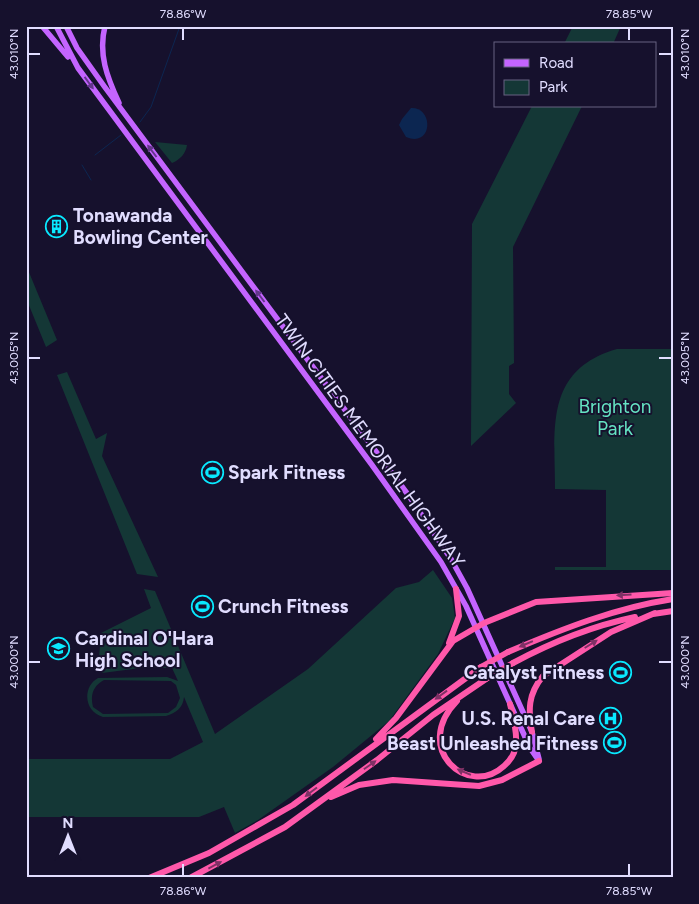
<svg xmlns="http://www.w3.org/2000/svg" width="699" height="904" viewBox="0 0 699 904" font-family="Figtree,sans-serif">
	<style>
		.green { fill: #143736; fill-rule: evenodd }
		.water { fill: #0c2651 }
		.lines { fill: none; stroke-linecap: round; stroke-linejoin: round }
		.stream { stroke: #0c2651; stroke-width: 1 }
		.major { stroke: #c464ff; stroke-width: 5.5 }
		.highway { stroke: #ff58aa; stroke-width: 6 }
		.highway-bridge { stroke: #ff58aa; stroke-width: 6 }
		.oneway { fill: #64368c }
		.oneway2 { fill: #7f3165 }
		.ticks { fill: none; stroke: #e1ddff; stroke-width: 2 }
		.labels { text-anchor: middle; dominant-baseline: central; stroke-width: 4; stroke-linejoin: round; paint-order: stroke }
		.poi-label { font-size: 19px; font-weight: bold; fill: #e1ddff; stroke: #16112d; text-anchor: start }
		.park-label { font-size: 19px; fill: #65e4c3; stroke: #16112d }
		.street-label { font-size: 19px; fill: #e1ddff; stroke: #16112d }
		.neatline { fill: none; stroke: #e1ddff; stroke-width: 2 }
		.ticks-label { font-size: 12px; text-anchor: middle; fill: #e1ddff }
	</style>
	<rect width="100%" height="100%" fill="#16112d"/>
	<path class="green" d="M 573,26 L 621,26 L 613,44 L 564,44 Z
		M 532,106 L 582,106 L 513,247 L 514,363 L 509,366 L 509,394 L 516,403 L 471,446 L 472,224 Z
		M 155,142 L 187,145 C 186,153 180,160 172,163 Z
		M 26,265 L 57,340 L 46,347 L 26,298 Z
		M 617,349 L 673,349 L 673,570 L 555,570 L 555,567 L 606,567 L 606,490 L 555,489 C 555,429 544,370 617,349 Z
		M 67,372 L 96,439 L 107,433 L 102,456 L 158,577 L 137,574 L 57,375 Z
		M 433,570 L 452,598 L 455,618 L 438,654 L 389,721 L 333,767 L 258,820 L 235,833 L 224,807 L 199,817 L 26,817 L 26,759 L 170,759 L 203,742 L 184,697 C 183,708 176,713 166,716 L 103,717 C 84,712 82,687 98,678 L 167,677 L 178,681 L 172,668 L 141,668 L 102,673 L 98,670 L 101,633 L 151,608 L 144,589 L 155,591 L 215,734 L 308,669 L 396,588 L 419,582 ZM 104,680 L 171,681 L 176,685 L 180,698 L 176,707 L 168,713 L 103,714 L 93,707 C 90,695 93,686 104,680 Z"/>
	<path class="water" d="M 411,108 C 434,107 433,148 406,137 L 399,125 L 402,119 Z"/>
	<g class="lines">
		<path class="stream" d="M 140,122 L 151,107 L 180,26
			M 95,155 L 121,135
			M 82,165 L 91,180"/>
		<path class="major" d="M 42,26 L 68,57
			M 56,26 L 78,68 L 372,465 L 441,562 L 466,606 L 530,748 L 539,761
			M 66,26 L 77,48 L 104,86 L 409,496 L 451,559 L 467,588 L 532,732 L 539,759
			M 105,26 C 98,54 107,77 119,103"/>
		<path class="highway" d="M 653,614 L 673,611
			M 449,643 L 459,616 L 456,589
			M 508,652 C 562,629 615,608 673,599
			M 513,663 C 552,642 592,626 635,617
			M 457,701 C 411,748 468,799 504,766 C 511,760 516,751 516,742 C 517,730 513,717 510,704
			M 532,732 C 528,710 528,694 543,676 L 611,632 L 655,613
			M 376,739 L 396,718 L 453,641 L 484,623 L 536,602 L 673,593
			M 331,797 L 359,785 L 393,780 L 479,786 L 502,780 L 539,761
			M 149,878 L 209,853 L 293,805 L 481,667
			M 190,878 L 285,827 L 377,760 L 433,715 L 486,679"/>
		<path class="highway-bridge" d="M 481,667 L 508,652
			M 486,679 L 513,663"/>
	</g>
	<defs><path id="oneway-solid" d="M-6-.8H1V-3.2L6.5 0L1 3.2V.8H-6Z" transform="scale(1.25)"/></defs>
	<g class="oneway">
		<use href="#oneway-solid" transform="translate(89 83) rotate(54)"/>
		<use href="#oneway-solid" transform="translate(152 151) rotate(-127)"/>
		<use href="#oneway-solid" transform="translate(260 296) rotate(-127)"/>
	</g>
	<g class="oneway2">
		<use href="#oneway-solid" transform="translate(624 595) rotate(177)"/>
		<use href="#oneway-solid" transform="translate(526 644) rotate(157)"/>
		<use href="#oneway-solid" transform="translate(591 644) rotate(-32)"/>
		<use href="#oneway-solid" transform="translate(441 695) rotate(144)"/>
		<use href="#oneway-solid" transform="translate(370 765) rotate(-35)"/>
		<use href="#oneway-solid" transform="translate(464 772) rotate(-157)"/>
		<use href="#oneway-solid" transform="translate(311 792) rotate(143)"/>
		<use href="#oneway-solid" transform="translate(215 865) rotate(-28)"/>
	</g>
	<path class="ticks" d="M 183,28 L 183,40M 629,28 L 629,40M 28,54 L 40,54M 659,54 L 672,54M 28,358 L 40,358M 659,358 L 672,358M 28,662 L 40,662M 659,662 L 672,662M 183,864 L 183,876M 629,864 L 629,876"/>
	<defs>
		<symbol id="building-ring" viewBox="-11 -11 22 22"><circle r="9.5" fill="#16112d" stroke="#09e9ff" stroke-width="1.5"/><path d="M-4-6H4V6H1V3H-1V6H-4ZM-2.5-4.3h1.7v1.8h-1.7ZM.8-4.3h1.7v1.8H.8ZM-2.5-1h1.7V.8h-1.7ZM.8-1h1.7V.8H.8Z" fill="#09e9ff"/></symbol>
		<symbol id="stadium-ring" viewBox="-11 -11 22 22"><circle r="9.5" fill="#16112d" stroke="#09e9ff" stroke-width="1.5"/><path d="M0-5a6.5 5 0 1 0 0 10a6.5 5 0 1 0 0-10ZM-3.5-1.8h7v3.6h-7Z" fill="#09e9ff"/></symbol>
		<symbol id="school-ring" viewBox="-11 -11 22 22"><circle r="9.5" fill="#16112d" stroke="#09e9ff" stroke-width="1.5"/><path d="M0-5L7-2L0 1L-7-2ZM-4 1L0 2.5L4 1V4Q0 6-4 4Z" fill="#09e9ff"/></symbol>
		<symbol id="hospital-ring" viewBox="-11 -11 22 22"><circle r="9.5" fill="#16112d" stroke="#09e9ff" stroke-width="1.5"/><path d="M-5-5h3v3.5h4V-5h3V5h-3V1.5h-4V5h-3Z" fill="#09e9ff"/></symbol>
	</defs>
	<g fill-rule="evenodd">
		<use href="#building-ring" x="44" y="214" width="25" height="25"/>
		<use href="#stadium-ring" x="200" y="460" width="25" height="25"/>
		<use href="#stadium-ring" x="190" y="594" width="25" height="25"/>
		<use href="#school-ring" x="46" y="636" width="25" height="25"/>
		<use href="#stadium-ring" x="608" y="660" width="25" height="25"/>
		<use href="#hospital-ring" x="598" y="706" width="25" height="25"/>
		<use href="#stadium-ring" x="602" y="730" width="25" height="25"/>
	</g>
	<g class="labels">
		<g class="poi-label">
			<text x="73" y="215">Tonawanda<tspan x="73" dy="22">Bowling Center</tspan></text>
			<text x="228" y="472">Spark Fitness</text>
			<text x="218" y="606">Crunch Fitness</text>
			<text x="75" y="638">Cardinal O'Hara<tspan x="75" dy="22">High School</tspan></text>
			<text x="604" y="672" text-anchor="end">Catalyst Fitness</text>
			<text x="595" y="718" text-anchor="end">U.S. Renal Care</text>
			<text x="598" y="743" text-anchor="end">Beast Unleashed Fitness</text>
		</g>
		<g class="park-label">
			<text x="615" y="406">Brighton<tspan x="615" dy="22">Park</tspan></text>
		</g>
		<g class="street-label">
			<text transform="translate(370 441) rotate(54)">TWIN CITIES MEMORIAL HIGHWAY</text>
		</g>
	</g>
	<rect width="699" height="904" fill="none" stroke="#16112d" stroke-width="55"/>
	<rect x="494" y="42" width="162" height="65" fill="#16112d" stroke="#676381"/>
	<rect x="504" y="59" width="25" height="8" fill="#c464ff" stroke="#676381"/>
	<text x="539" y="68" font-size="15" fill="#e1ddff">Road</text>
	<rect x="504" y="80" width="25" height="15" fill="#143736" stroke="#676381"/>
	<text x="539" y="92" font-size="15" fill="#e1ddff">Park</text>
	<g transform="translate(68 836)" stroke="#16112d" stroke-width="4" paint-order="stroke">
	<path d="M0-4L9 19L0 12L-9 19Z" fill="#e1ddff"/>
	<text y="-8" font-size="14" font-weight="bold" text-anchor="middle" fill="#e1ddff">N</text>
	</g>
	<rect x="28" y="28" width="644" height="848" class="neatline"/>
	<g class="ticks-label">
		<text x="183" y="18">78.86°W</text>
		<text x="629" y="18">78.85°W</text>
		<text transform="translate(14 54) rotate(-90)" y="4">43.010°N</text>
		<text transform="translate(685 54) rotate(-90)" y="4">43.010°N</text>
		<text transform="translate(14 358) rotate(-90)" y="4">43.005°N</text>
		<text transform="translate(685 358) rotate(-90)" y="4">43.005°N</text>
		<text transform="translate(14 662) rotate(-90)" y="4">43.000°N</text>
		<text transform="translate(685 662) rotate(-90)" y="4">43.000°N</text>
		<text x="183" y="895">78.86°W</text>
		<text x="629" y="895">78.85°W</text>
	</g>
</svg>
